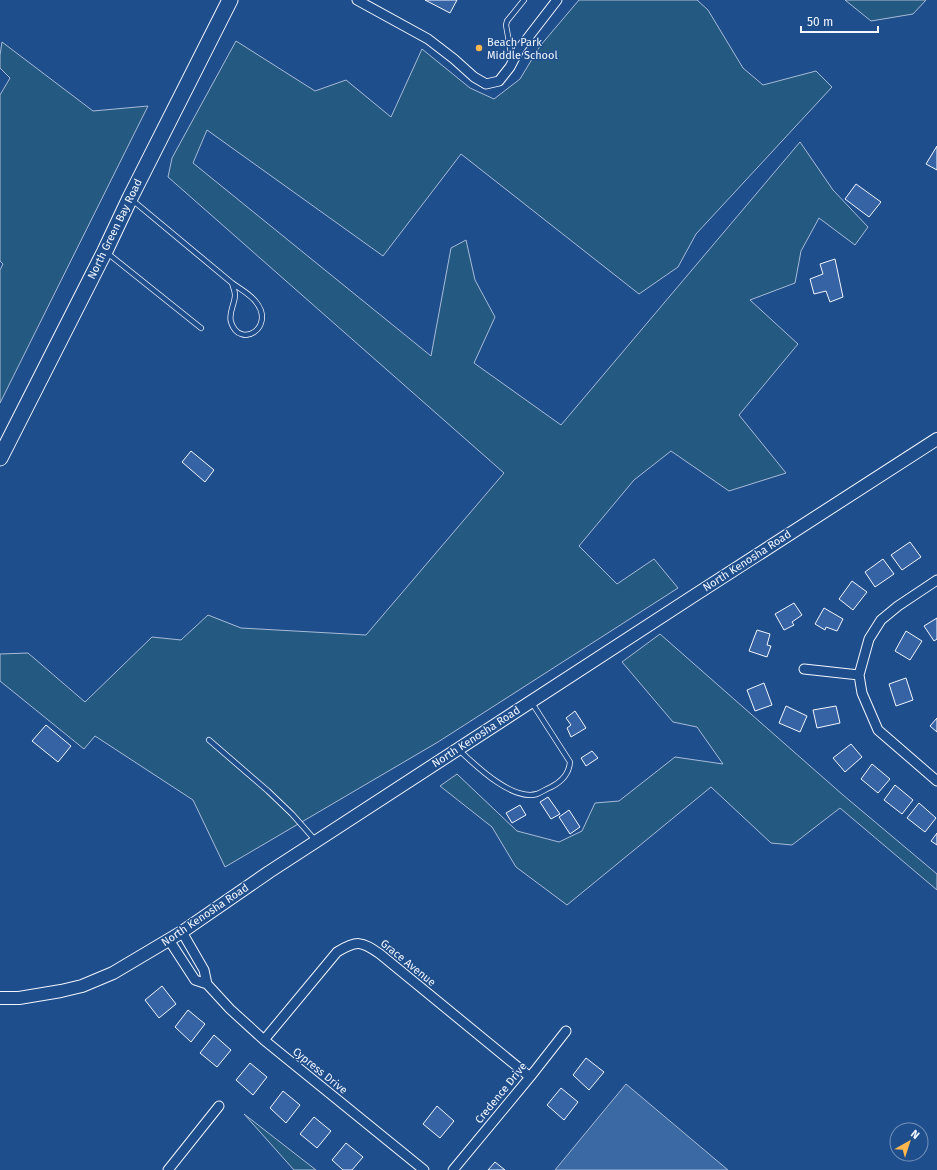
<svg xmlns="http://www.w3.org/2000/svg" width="937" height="1170" viewBox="0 0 937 1170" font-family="'Fira Sans',sans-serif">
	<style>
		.green { fill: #245a82; stroke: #a8bbd7 }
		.water { fill: #3b69a3; stroke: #a8bbd7 }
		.building { fill: #3563a3; stroke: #f2f6ff }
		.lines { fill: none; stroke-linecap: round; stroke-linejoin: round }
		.service-casing { stroke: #f2f6ff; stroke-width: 6 }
		.minor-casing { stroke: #f2f6ff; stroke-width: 11 }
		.tertiary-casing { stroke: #f2f6ff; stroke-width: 14 }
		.primary-casing { stroke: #f2f6ff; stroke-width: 17 }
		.service { stroke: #1f4e8c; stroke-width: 4.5 }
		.minor { stroke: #1f4e8c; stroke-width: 9 }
		.tertiary { stroke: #1f4e8c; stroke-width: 12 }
		.primary { stroke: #1f4e8c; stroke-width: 15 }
		.poi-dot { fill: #ffb74d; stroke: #1f4e8c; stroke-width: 1.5 }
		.labels { text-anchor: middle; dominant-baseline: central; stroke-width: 3; stroke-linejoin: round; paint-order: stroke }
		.poi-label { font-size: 11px; fill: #f2f6ff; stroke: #1f4e8c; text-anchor: start }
		.street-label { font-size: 11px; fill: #f2f6ff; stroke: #1f4e8c }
	</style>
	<rect width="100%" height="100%" fill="#1f4e8c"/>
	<path class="green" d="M 579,0 L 697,0 L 708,10 L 743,68 L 763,85 L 816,71 L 832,87 L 696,234 L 678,267 L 639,294 L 461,154 L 383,256 L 207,130 L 193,163 L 431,356 L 451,248 L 466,240 L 475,280 L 495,317 L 474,363 L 561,425 L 800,142 L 833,190 L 868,227 L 855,245 L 819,218 L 801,251 L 795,283 L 750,300 L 798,344 L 739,415 L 786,473 L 729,491 L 671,451 L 634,480 L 579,546 L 617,584 L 654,559 L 678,588 L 438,742 L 225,867 L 193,800 L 95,736 L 84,749 L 0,681 L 0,654 L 28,653 L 85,702 L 152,637 L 181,640 L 208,615 L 241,628 L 366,635 L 504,473 L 168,177 L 172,158 L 236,41 L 315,91 L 346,80 L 391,117 L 422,49 L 470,88 L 494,99 L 520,79 L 540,46 Z
		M 845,0 L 926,0 L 913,14 L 871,21 Z
		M 2,42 L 93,111 L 148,106 L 0,403 L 0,270 L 3,264 L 0,261 L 0,95 L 10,78 L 0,68 L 0,55 Z
		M 660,634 L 843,795 L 937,874 L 937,890 L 840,808 L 792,845 L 771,843 L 711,787 L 567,905 L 516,867 L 492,827 L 440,786 L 457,774 L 517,831 L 559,842 L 582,831 L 595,803 L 619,801 L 675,757 L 723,764 L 697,727 L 673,722 L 622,662 Z
		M 244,1114 L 316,1170 L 294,1170 Z"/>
	<path class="water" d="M 626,1084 L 728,1170 L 555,1170 Z"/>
	<path class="building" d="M 425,0 L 457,0 L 450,13 Z
		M 937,146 L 937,170 L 926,164 Z
		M 856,184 L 881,202 L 869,217 L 845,199 Z
		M 835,259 L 843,297 L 830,302 L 826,291 L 814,294 L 810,279 L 823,274 L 820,264 Z
		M 191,451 L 214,470 L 205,482 L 182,462 Z
		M 910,542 L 921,557 L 902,570 L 891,555 Z
		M 883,559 L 894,574 L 875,587 L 865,572 Z
		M 852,581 L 867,592 L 853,610 L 839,599 Z
		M 794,603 L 802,615 L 792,622 L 794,625 L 784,630 L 775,614 Z
		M 824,608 L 843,619 L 837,631 L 826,627 L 825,630 L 815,624 Z
		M 937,618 L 937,639 L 934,641 L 924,626 Z
		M 757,630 L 770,634 L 767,645 L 771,646 L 767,657 L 749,651 Z
		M 906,631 L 922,641 L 910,660 L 895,651 Z
		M 906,678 L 913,700 L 896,706 L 889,684 Z
		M 764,683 L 772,705 L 755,711 L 747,690 Z
		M 786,706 L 807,716 L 800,732 L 779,723 Z
		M 836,706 L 840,723 L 817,728 L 813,710 Z
		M 575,711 L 586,728 L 571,737 L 567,728 L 571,725 L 566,718 Z
		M 937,718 L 937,732 L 930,726 Z
		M 46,725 L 71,746 L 58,762 L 32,741 Z
		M 851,744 L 862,757 L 845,772 L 833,758 Z
		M 592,751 L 598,758 L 586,766 L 581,758 Z
		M 872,764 L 890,779 L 878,793 L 861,779 Z
		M 895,785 L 913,800 L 902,814 L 884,800 Z
		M 548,797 L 560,814 L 551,819 L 540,802 Z
		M 919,803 L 936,818 L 925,832 L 907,818 Z
		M 520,805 L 526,815 L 512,823 L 506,813 Z
		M 569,810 L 580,827 L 570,834 L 559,817 Z
		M 937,833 L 937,845 L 931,841 Z
		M 162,986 L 176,1004 L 159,1018 L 145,1000 Z
		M 188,1010 L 205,1024 L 191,1042 L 175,1027 Z
		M 214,1035 L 231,1050 L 217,1067 L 200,1053 Z
		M 586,1058 L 604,1072 L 589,1090 L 573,1075 Z
		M 250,1063 L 267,1077 L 253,1095 L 236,1080 Z
		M 561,1088 L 578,1102 L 564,1120 L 547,1105 Z
		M 283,1091 L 300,1105 L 286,1123 L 270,1108 Z
		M 437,1106 L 454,1121 L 440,1138 L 423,1124 Z
		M 314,1117 L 331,1131 L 317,1148 L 300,1134 Z
		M 346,1143 L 363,1157 L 352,1170 L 343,1170 L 332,1160 Z
		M 495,1162 L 505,1170 L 488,1170 Z"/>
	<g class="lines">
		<defs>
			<path id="service" d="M 512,59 L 506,25 L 507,21 L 524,0
				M 131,199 L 232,283 C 233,287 235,291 235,295 C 235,304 228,313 231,322 C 240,350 276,327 256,302 C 250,294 240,289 232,283
				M 106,252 L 201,328
				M 209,740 L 268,791 L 292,814 L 315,840
				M 459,750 C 476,766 512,801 537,794 C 542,792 546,789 551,787 C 561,782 569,774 570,762 L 532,703"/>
			<path id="minor" d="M 357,0 L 428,39 L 454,59 L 474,77 L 486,84 L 499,81 L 510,67 L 520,48 L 557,0
				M 937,580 L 898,606 L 881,620 L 869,639 L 859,675 L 862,693 L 878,730 L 937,781
				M 804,669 L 859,675
				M 182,932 L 204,970 L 207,984 L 230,1009 L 264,1040 L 424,1170
				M 169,940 L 195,980 L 207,984
				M 264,1040 L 337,952 C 357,940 361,941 380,954 L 530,1077
				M 168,1170 L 219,1106
				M 453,1170 L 530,1077 L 566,1031"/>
			<path id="tertiary" d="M 0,998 L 19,998 L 61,991 L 82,986 L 113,973 L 182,932 L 269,872 L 695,595 L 937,439"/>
			<path id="primary" d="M 0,458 L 105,251 L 130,198 L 230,0"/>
		</defs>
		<use href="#service" class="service-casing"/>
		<use href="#minor" class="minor-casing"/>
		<use href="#tertiary" class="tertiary-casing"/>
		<use href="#primary" class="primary-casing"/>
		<use href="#service" class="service"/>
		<use href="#minor" class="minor"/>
		<use href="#tertiary" class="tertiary"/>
		<use href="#primary" class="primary"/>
	</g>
	<circle class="poi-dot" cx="479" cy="48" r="4"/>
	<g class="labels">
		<g class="poi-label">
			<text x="487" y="42">Beach Park<tspan x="487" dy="13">Middle School</tspan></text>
		</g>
		<g class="street-label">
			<text transform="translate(115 229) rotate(-64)">North Green Bay Road</text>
			<text transform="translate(747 561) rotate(-33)">North Kenosha Road</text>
			<text transform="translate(476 737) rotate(-33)">North Kenosha Road</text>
			<text transform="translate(205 915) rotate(-34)">North Kenosha Road</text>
			<text transform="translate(408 963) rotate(39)">Grace Avenue</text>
			<text transform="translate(320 1071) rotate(39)">Cypress Drive</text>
			<text transform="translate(501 1093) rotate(-51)">Credence Drive</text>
		</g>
	</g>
	<g transform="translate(909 1142) rotate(39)"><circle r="19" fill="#1f4e8c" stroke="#7391ba"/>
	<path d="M0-3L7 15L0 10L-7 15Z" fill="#ffb74d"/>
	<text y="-6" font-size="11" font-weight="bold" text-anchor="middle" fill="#f2f6ff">N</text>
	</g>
	<path d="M801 26v6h77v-6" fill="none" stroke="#f2f6ff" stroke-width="2"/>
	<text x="807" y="26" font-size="12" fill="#f2f6ff" stroke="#1f4e8c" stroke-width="3" paint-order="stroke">50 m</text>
</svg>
